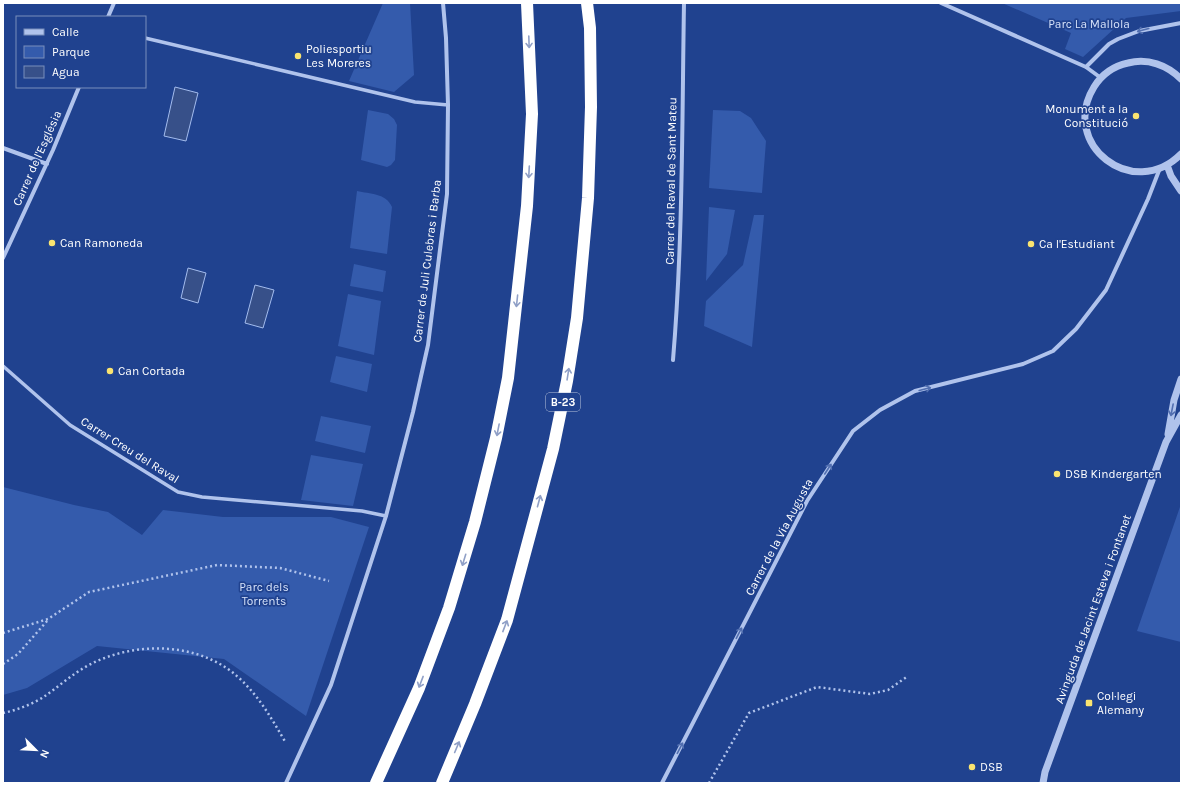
<svg xmlns="http://www.w3.org/2000/svg" width="1184" height="786" viewBox="0 0 1184 786" font-family="Karla,sans-serif">
	<style>
		.green { fill: #345bac }
		.water { fill: #375089; stroke: #a3bcee }
		.lines { fill: none; stroke-linecap: round; stroke-linejoin: round }
		.path { stroke: #b0c3ec; stroke-width: 2.5; stroke-dasharray: 2 3; stroke-linecap: butt }
		.pedestrian { stroke: #b0c3ec; stroke-width: 3.5 }
		.minor { stroke: #b0c3ec; stroke-width: 4 }
		.tertiary { stroke: #b0c3ec; stroke-width: 7 }
		.motorway { stroke: #fff; stroke-width: 12 }
		.oneway { stroke: #526fb0 }
		.oneway2 { stroke: #90a0c7 }
		.poi-dot { fill: #fae470; stroke: #20428f; stroke-width: 1.5 }
		.labels { text-anchor: middle; dominant-baseline: central; stroke-width: 3.5; stroke-linejoin: round; paint-order: stroke }
		.shield { fill: #20428f; stroke: #bcc6dd; stroke-width: 1 }
		.shield-label { font-size: 11px; font-weight: bold; fill: #fff }
		.park-label { font-size: 12px; fill: #d5e1f9; stroke: #20428f }
		.poi-label { font-size: 12px; fill: #fff; stroke: #20428f; text-anchor: start }
		.street-label { font-size: 12px; fill: #fff; stroke: #20428f }
	</style>
	<rect width="100%" height="100%" fill="#20428f"/>
	<path class="green" d="M 383,3 L 410,3 L 414,75 L 394,92 L 349,81 Z
		M 1002,3 L 1181,3 L 1181,11 L 1126,18 L 1083,57 L 1065,49 L 1071,33 Z
		M 368,110 L 388,114 L 394,119 L 397,125 L 395,160 L 391,165 L 387,167 L 361,160 Z
		M 713,110 L 740,111 L 751,118 L 766,141 L 762,193 L 709,188 Z
		M 357,191 C 370,194 386,193 392,207 L 387,254 L 350,248 Z
		M 709,207 L 735,210 L 727,254 L 706,281 Z
		M 754,215 L 764,215 L 752,347 L 704,326 L 706,301 L 743,265 Z
		M 354,264 L 386,271 L 383,292 L 350,286 Z
		M 348,294 L 381,301 L 374,355 L 338,346 Z
		M 336,356 L 372,364 L 367,392 L 330,382 Z
		M 321,416 L 371,426 L 365,453 L 315,441 Z
		M 311,455 L 363,464 L 353,506 L 301,500 Z
		M 3,487 L 74,505 L 108,512 L 142,535 L 163,510 L 223,517 L 331,517 L 369,527 L 306,716 L 224,659 L 97,646 L 27,688 L 3,695 Z
		M 1181,504 L 1181,642 L 1137,631 Z"/>
	<path class="water" d="M 175,87 L 198,93 L 186,141 L 164,136 Z
		M 188,268 L 206,273 L 198,303 L 181,298 Z
		M 255,285 L 274,290 L 263,328 L 245,323 Z"/>
	<g class="lines">
		<path class="path" d="M 3,633 L 48,619 L 89,592 L 217,565 L 280,568 L 329,581
			M 3,664 L 18,654 L 48,620
			M 3,713 C 17,710 30,705 42,698 C 57,688 71,675 87,666 C 133,641 198,641 238,677 C 260,697 271,718 286,743
			M 709,783 L 749,713 L 817,687 L 870,694 L 888,690 L 908,676"/>
		<path class="pedestrian" d="M 145,38 L 415,102 L 448,105
			M 3,366 L 70,425 L 178,492 L 202,497 L 362,511 L 386,516"/>
		<path class="minor" d="M 941,3 L 1086,67 L 1101,78
			M 108,17 L 114,3
			M 1086,67 L 1109,44 L 1118,39 L 1139,31 L 1181,23
			M 3,148 L 47,164
			M 3,258 L 53,150 L 79,87
			M 673,360 C 683,241 682,122 684,3
			M 286,783 L 331,685 L 386,516 L 413,412 L 428,345 L 447,194 L 448,105 L 446,38 L 443,3
			M 662,783 L 807,501 L 853,431 L 880,410 L 915,391 L 1023,364 L 1053,351 L 1076,329 L 1106,290 L 1148,199 L 1160,168"/>
		<path class="tertiary" d="M 1181,79 C 1167,65 1148,58 1128,63 C 1114,66 1102,74 1094,87 C 1059,144 1133,202 1181,154
			M 1167,165 L 1171,176 L 1181,191
			M 1168,434 L 1174,400 L 1181,379
			M 1043,783 L 1045,772 L 1166,442 L 1181,415"/>
		<path class="motorway" d="M 376,783 L 419,688 L 449,608 L 475,522 L 496,438 L 508,378 L 527,206 L 532,114 L 527,3
			M 442,783 L 475,704 L 507,620 L 553,449 L 567,381 L 577,318 L 588,198 L 591,107 L 590,28 L 587,3"/>
	</g>
	<defs><path id="oneway-shaft" d="M-6 0H5M1.5-3L5.5 0L1.5 3" fill="none" stroke-width="1.6" stroke-linecap="round" stroke-linejoin="round"/></defs>
	<g class="oneway">
		<use href="#oneway-shaft" transform="translate(1143 30) rotate(165)"/>
		<use href="#oneway-shaft" transform="translate(925 389) rotate(-14)"/>
		<use href="#oneway-shaft" transform="translate(1172 410) rotate(101)"/>
		<use href="#oneway-shaft" transform="translate(828 469) rotate(-57)"/>
		<use href="#oneway-shaft" transform="translate(739 633) rotate(-63)"/>
		<use href="#oneway-shaft" transform="translate(680 748) rotate(-63)"/>
	</g>
	<g class="oneway2">
		<use href="#oneway-shaft" transform="translate(529 42) rotate(88)"/>
		<use href="#oneway-shaft" transform="translate(529 172) rotate(93)"/>
		<use href="#oneway-shaft" transform="translate(517 301) rotate(96)"/>
		<use href="#oneway-shaft" transform="translate(568 374) rotate(-81)"/>
		<use href="#oneway-shaft" transform="translate(498 430) rotate(101)"/>
		<use href="#oneway-shaft" transform="translate(539 501) rotate(-75)"/>
		<use href="#oneway-shaft" transform="translate(464 560) rotate(107)"/>
		<use href="#oneway-shaft" transform="translate(505 626) rotate(-69)"/>
		<use href="#oneway-shaft" transform="translate(421 682) rotate(111)"/>
		<use href="#oneway-shaft" transform="translate(457 747) rotate(-67)"/>
	</g>
	<g class="poi-dot">
		<circle cx="298" cy="56" r="4"/>
		<circle cx="1136" cy="116" r="4"/>
		<circle cx="52" cy="243" r="4"/>
		<circle cx="1031" cy="244" r="4"/>
		<circle cx="110" cy="371" r="4"/>
		<circle cx="1057" cy="474" r="4"/>
		<rect x="1085" y="699" width="8" height="8" rx="2"/>
		<circle cx="972" cy="767" r="4"/>
	</g>
	<g class="labels">
		<rect class="shield" x="546" y="393" width="34" height="18" rx="3"/>
		<g class="shield-label">
			<text x="563" y="402">B-23</text>
		</g>
		<g class="park-label">
			<text x="1089" y="24">Parc La Mallola</text>
			<text x="264" y="587">Parc dels<tspan x="264" dy="14">Torrents</tspan></text>
		</g>
		<g class="poi-label">
			<text x="306" y="49">Poliesportiu<tspan x="306" dy="14">Les Moreres</tspan></text>
			<text x="1128" y="109" text-anchor="end">Monument a la<tspan x="1128" dy="14">Constitució</tspan></text>
			<text x="60" y="243">Can Ramoneda</text>
			<text x="1039" y="244">Ca l'Estudiant</text>
			<text x="118" y="371">Can Cortada</text>
			<text x="1065" y="474">DSB Kindergarten</text>
			<text x="1097" y="696">Col·legi<tspan x="1097" dy="14">Alemany</tspan></text>
			<text x="980" y="767">DSB</text>
		</g>
		<g class="street-label">
			<text transform="translate(37 158) rotate(-66)">Carrer de l'Església</text>
			<text transform="translate(671 181) rotate(-89)">Carrer del Raval de Sant Mateu</text>
			<text transform="translate(427 261) rotate(-83)">Carrer de Juli Culebras i Barba</text>
			<text transform="translate(130 450) rotate(32)">Carrer Creu del Raval</text>
			<text transform="translate(779 537) rotate(-62)">Carrer de la Via Augusta</text>
			<text transform="translate(1093 609) rotate(-70)">Avinguda de Jacint Esteva i Fontanet</text>
		</g>
	</g>
	<rect width="1184" height="786" fill="none" stroke="#ffffff" stroke-width="8"/>
	<rect x="16" y="16" width="130" height="72" fill="#20428f" stroke="#798ebc"/>
	<rect x="24" y="29" width="20" height="6" fill="#b0c3ec" stroke="#798ebc"/>
	<text x="52" y="36" font-size="12" fill="#ffffff">Calle</text>
	<rect x="24" y="46" width="20" height="12" fill="#345bac" stroke="#798ebc"/>
	<text x="52" y="56" font-size="12" fill="#ffffff">Parque</text>
	<rect x="24" y="66" width="20" height="12" fill="#375089" stroke="#798ebc"/>
	<text x="52" y="76" font-size="12" fill="#ffffff">Agua</text>
	<g transform="translate(36 750) rotate(114)" stroke="#20428f" stroke-width="3" paint-order="stroke">
	<path d="M0-3L7 15L0 10L-7 15Z" fill="#ffffff"/>
	<text y="-6" font-size="11" font-weight="bold" text-anchor="middle" fill="#ffffff">N</text>
	</g>
</svg>
